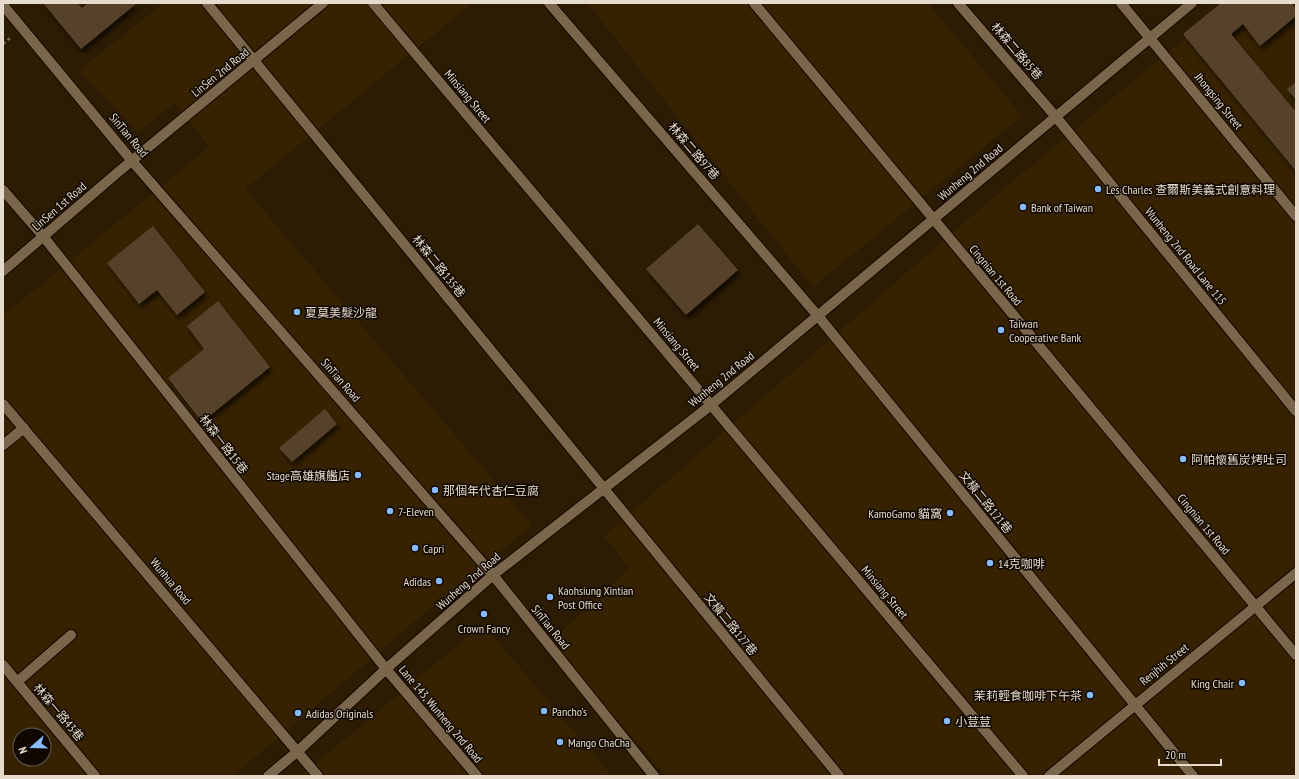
<svg xmlns="http://www.w3.org/2000/svg" width="1299" height="779" viewBox="0 0 1299 779" font-family="'PT Sans Narrow','Noto Sans TC',sans-serif">
	<style>
		.built { fill: #362200; fill-rule: evenodd }
		.building { fill: #56432a; filter: url(#shadow) }
		.lines { fill: none; stroke-linecap: round; stroke-linejoin: round }
		.street-casing { stroke: #140600; stroke-width: 12 }
		.secondary-casing { stroke: #140600; stroke-width: 12 }
		.path { stroke: #796b57; stroke-width: 2.5; stroke-dasharray: 3 3; stroke-linecap: butt }
		.street { stroke: #79664b; stroke-width: 10 }
		.secondary { stroke: #79664b; stroke-width: 10 }
		.poi-dot { fill: #87bbfc; stroke: #0f0801; stroke-width: 1.5 }
		.labels { text-anchor: middle; dominant-baseline: central; stroke-width: 3; stroke-linejoin: round; paint-order: stroke }
		.street-label { font-size: 12px; fill: #e6dbcc; stroke: #0f0801 }
		.poi-label { font-size: 12px; fill: #e6dbcc; stroke: #0f0801; text-anchor: start }
	</style>
	<defs>
		<filter id="shadow"><feDropShadow dx="2.5" dy="4.5" stdDeviation="2" flood-color="#0009"/></filter>
	</defs>
	<rect width="100%" height="100%" fill="#2c1c03"/>
	<path class="built" d="M 164,3 L 472,3 L 245,189 L 532,525 L 440,600 L 233,776 L 3,776 L 3,316 L 209,147 L 175,103 L 138,132 L 79,70 ZM 20,735 L 44,735 L 44,759 L 20,759 Z
		M 587,3 L 928,3 L 1022,116 L 813,287 Z
		M 1227,3 L 1296,3 L 1296,776 L 666,776 L 550,642 L 629,568 L 604,536 L 988,202 Z
		M 483,624 L 612,776 L 301,776 Z"/>
	<path class="building" d="M 43,3 L 77,3 L 82,8 L 88,3 L 137,3 L 81,49 Z
		M 1221,3 L 1291,3 L 1296,9 L 1296,16 L 1260,46 L 1243,24 L 1231,34 L 1296,112 L 1296,171 L 1183,34 Z
		M 1296,82 L 1296,100 L 1287,89 Z
		M 698,224 L 738,270 L 686,315 L 646,269 Z
		M 153,226 L 205,292 L 177,315 L 157,290 L 139,304 L 107,263 Z
		M 218,301 L 270,367 L 202,422 L 168,378 L 204,349 L 187,326 Z
		M 325,409 L 337,424 L 292,462 L 279,448 Z"/>
	<g class="lines">
		<defs>
			<path id="street" d="M 207,3 L 839,776
				M 373,3 L 1023,776
				M 549,3 L 818,316 L 1193,776
				M 958,3 L 1056,117 L 1296,411
				M 1121,3 L 1296,216
				M 3,5 L 132,161 L 493,575 L 654,776
				M 3,190 L 43,236 L 386,669 L 477,776
				M 3,271 L 117,173 L 323,3
				M 3,404 L 318,776
				M 3,445 L 24,428
				M 3,665 L 95,776
				M 17,682 L 71,635
				M 268,776 L 298,751 L 386,669 L 493,575 L 711,405 L 1192,3
				M 1049,776 L 1296,573"/>
			<path id="secondary" d="M 754,3 L 1296,655"/>
		</defs>
		<use href="#street" class="street-casing"/>
		<use href="#secondary" class="secondary-casing"/>
		<path class="path" d="M 3,44 L 10,38"/>
		<use href="#street" class="street"/>
		<use href="#secondary" class="secondary"/>
	</g>
	<g class="poi-dot">
		<circle cx="1098" cy="189" r="4"/>
		<circle cx="1023" cy="207" r="4"/>
		<circle cx="297" cy="312" r="4"/>
		<circle cx="1001" cy="330" r="4"/>
		<circle cx="1183" cy="459" r="4"/>
		<circle cx="358" cy="475" r="4"/>
		<circle cx="435" cy="490" r="4"/>
		<circle cx="390" cy="511" r="4"/>
		<circle cx="950" cy="513" r="4"/>
		<circle cx="415" cy="548" r="4"/>
		<circle cx="990" cy="563" r="4"/>
		<circle cx="439" cy="581" r="4"/>
		<circle cx="550" cy="597" r="4"/>
		<circle cx="484" cy="614" r="4"/>
		<circle cx="1242" cy="683" r="4"/>
		<circle cx="1090" cy="695" r="4"/>
		<circle cx="544" cy="711" r="4"/>
		<circle cx="298" cy="713" r="4"/>
		<circle cx="947" cy="721" r="4"/>
		<circle cx="560" cy="742" r="4"/>
	</g>
	<g class="labels">
		<g class="street-label">
			<text transform="translate(1017 51) rotate(49)">林森二路85巷</text>
			<text transform="translate(220 72) rotate(-39)">LinSen 2nd Road</text>
			<text transform="translate(468 96) rotate(50)">Minsiang Street</text>
			<text transform="translate(1219 101) rotate(51)">Jhongsing Street</text>
			<text transform="translate(129 135) rotate(50)">SinTian Road</text>
			<text transform="translate(694 151) rotate(49)">林森二路97巷</text>
			<text transform="translate(970 172) rotate(-40)">Wunheng 2nd Road</text>
			<text transform="translate(59 206) rotate(-41)">LinSen 1st Road</text>
			<text transform="translate(1186 256) rotate(51)">Wunheng 2nd Road Lane 115</text>
			<text transform="translate(439 266) rotate(51)">林森二路135巷</text>
			<text transform="translate(996 275) rotate(50)">Cingnian 1st Road</text>
			<text transform="translate(677 344) rotate(50)">Minsiang Street</text>
			<text transform="translate(721 379) rotate(-39)">Wunheng 2nd Road</text>
			<text transform="translate(341 380) rotate(49)">SinTian Road</text>
			<text transform="translate(224 444) rotate(52)">林森一路15巷</text>
			<text transform="translate(986 502) rotate(51)">文橫二路121巷</text>
			<text transform="translate(1204 524) rotate(50)">Cingnian 1st Road</text>
			<text transform="translate(171 581) rotate(50)">Wunhua Road</text>
			<text transform="translate(468 581) rotate(-41)">Wunheng 2nd Road</text>
			<text transform="translate(885 592) rotate(50)">Minsiang Street</text>
			<text transform="translate(731 624) rotate(51)">文橫二路127巷</text>
			<text transform="translate(551 627) rotate(51)">SinTian Road</text>
			<text transform="translate(1164 664) rotate(-39)">Renjhih Street</text>
			<text transform="translate(59 712) rotate(50)">林森一路43巷</text>
			<text transform="translate(441 714) rotate(50)">Lane 143, Wunheng 2nd Road</text>
		</g>
		<g class="poi-label">
			<text x="1106" y="189">Les Charles 查爾斯美義式創意料理</text>
			<text x="1031" y="207">Bank of Taiwan</text>
			<text x="305" y="312">夏莫美髮沙龍</text>
			<text x="1009" y="323">Taiwan<tspan x="1009" dy="14">Cooperative Bank</tspan></text>
			<text x="1191" y="459">阿帕懷舊炭烤吐司</text>
			<text x="350" y="475" text-anchor="end">Stage高雄旗艦店</text>
			<text x="443" y="490">那個年代杏仁豆腐</text>
			<text x="398" y="511">7-Eleven</text>
			<text x="942" y="513" text-anchor="end">KamoGamo 貓窩</text>
			<text x="423" y="548">Capri</text>
			<text x="998" y="563">14克咖啡</text>
			<text x="431" y="581" text-anchor="end">Adidas</text>
			<text x="558" y="590">Kaohsiung Xintian<tspan x="558" dy="14">Post Office</tspan></text>
			<text x="484" y="628" text-anchor="middle">Crown Fancy</text>
			<text x="1234" y="683" text-anchor="end">King Chair</text>
			<text x="1082" y="695" text-anchor="end">茉莉輕食咖啡下午茶</text>
			<text x="552" y="711">Pancho's</text>
			<text x="306" y="713">Adidas Originals</text>
			<text x="955" y="721">小荳荳</text>
			<text x="568" y="742">Mango ChaCha</text>
		</g>
	</g>
	<rect width="1299" height="779" fill="none" stroke="#e6dbcc" stroke-width="8"/>
	<g transform="translate(32 747) rotate(250)"><circle r="19" fill="#0f0801" stroke="#655c52"/>
	<path d="M0-3L7 15L0 10L-7 15Z" fill="#87bbfc"/>
	<text y="-6" font-size="11" font-weight="bold" text-anchor="middle" fill="#e6dbcc">N</text>
	</g>
	<path d="M1159 759v6h62v-6" fill="none" stroke="#e6dbcc" stroke-width="2"/>
	<text x="1165" y="759" font-size="12" fill="#e6dbcc" stroke="#0f0801" stroke-width="3" paint-order="stroke">20 m</text>
</svg>
